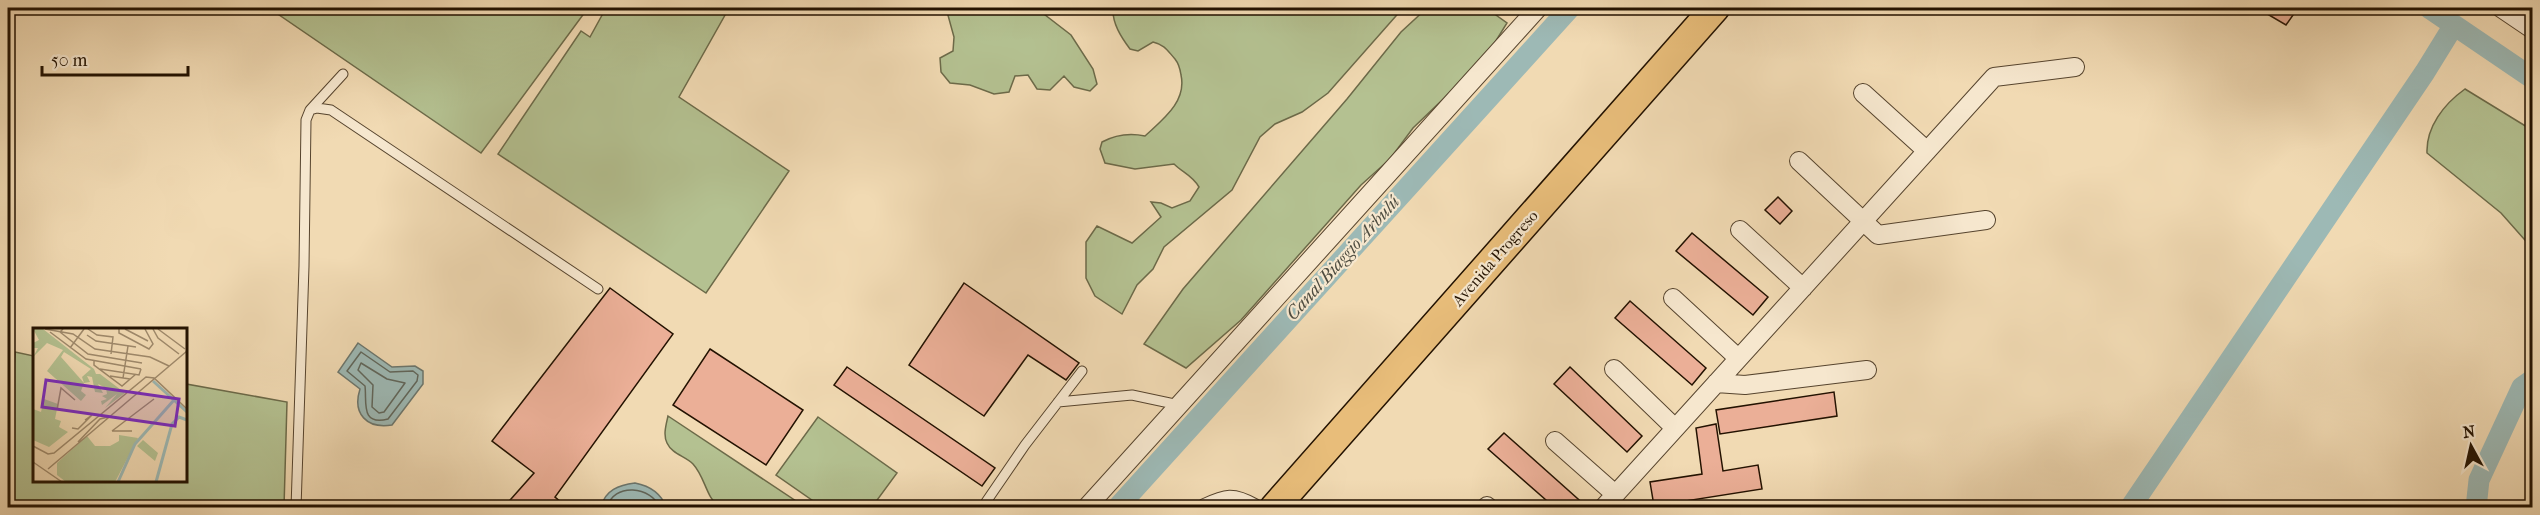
<svg xmlns="http://www.w3.org/2000/svg" width="2540" height="515" viewBox="0 0 2540 515" font-family="'IM FELL French Canon',serif">
	<style>
		.green { fill: #b4c191; stroke: #6c6a49; stroke-width: 1.5 }
		.water { fill: #9db9b5; stroke: #6c766d; stroke-width: 1.5 }
		.lines { fill: none; stroke-linecap: round; stroke-linejoin: round }
		.shore { stroke: #60665b; stroke-width: 1.5 }
		.canal { stroke: #9db9b5; stroke-width: 21 }
		.building { fill: #ebaf97; stroke: #231201; stroke-width: 1.5 }
		.service-casing { stroke: #56442e; stroke-width: 11 }
		.minor-casing { stroke: #56442e; stroke-width: 20 }
		.primary-casing { stroke: #231201; stroke-width: 31 }
		.service { stroke: #f6e7ce; stroke-width: 9 }
		.minor { stroke: #f6e7ce; stroke-width: 18 }
		.primary { stroke: #e8bd7a; stroke-width: 28 }
		.labels { text-anchor: middle; dominant-baseline: central; stroke-width: 4.5; stroke-linejoin: round; paint-order: stroke }
		.street-label { font-size: 16px; fill: #231201; stroke: #f6e7ce }
		.water-label { font-size: 18px; font-style: italic; fill: #4e4c40; stroke: #f6e7ce }
		.inset-river { fill: none; stroke: #9db9b5; stroke-width: 3 }
		.inset-road { fill: none; stroke: #9f8a6c; stroke-width: 1.5 }
		.view { fill: #7b2cbf; fill-opacity: 0.15; stroke: #7b2cbf; stroke-width: 3 }
		.inset-edge { fill: none; stroke: #231201; stroke-width: 3 }
	</style>
	<rect width="100%" height="100%" fill="#f1dab3"/>
	<filter id="stains"><feTurbulence type="fractalNoise" baseFrequency=".00333" numOctaves="4"/><feColorMatrix values="0 0 0 0 .2 0 0 0 0 .09 0 0 0 0 .02 0 0 0 .5 -.17"/></filter>
	<radialGradient id="worn" r=".72"><stop offset=".6" stop-color="#630" stop-opacity="0"/><stop offset="1" stop-color="#630" stop-opacity=".3"/></radialGradient>
	<path class="green" d="M 269,8 L 588,8 L 481,153 Z
		M 606,8 L 729,8 L 679,97 L 789,171 L 706,293 L 498,154 L 581,31 L 590,37 Z
		M 946,8 L 1036,8 L 1071,35 L 1093,69 L 1097,84 L 1090,91 L 1074,87 L 1064,76 L 1050,90 L 1037,89 L 1028,75 L 1015,76 L 1009,92 L 994,94 L 970,85 L 950,83 L 941,72 L 940,58 L 953,51 L 954,37 Z
		M 1113,8 L 1403,8 L 1328,93 L 1302,112 L 1275,124 L 1260,137 L 1232,190 L 1164,247 L 1153,269 L 1137,285 L 1122,314 L 1095,296 L 1086,278 L 1086,242 L 1097,226 L 1132,243 L 1161,217 L 1151,202 L 1161,203 L 1172,208 L 1190,201 L 1199,187 C 1192,175 1183,173 1174,164 L 1135,169 L 1105,163 L 1100,149 L 1102,142 C 1115,135 1131,133 1145,136 C 1162,120 1187,102 1181,75 C 1180,68 1179,64 1175,59 C 1167,50 1165,45 1153,42 L 1138,51 L 1130,49 C 1121,37 1112,23 1113,8 Z
		M 1427,8 L 1486,8 L 1507,23 L 1484,60 L 1413,128 L 1390,159 L 1361,185 L 1241,320 L 1186,368 L 1144,344 L 1183,289 L 1347,99 L 1401,32 Z
		M 2465,89 L 2532,130 L 2532,248 L 2501,213 L 2427,153 C 2426,127 2444,104 2465,89 Z
		M 15,352 L 34,356 L 34,480 L 186,480 L 186,384 L 287,402 L 284,507 L 8,507 L 8,462 Z
		M 668,416 L 805,507 L 719,507 C 706,497 705,477 693,464 C 685,456 672,454 667,443 C 663,435 666,425 668,416 Z
		M 818,417 L 897,473 L 872,507 L 822,507 L 776,475 Z"/>
	<path class="water" d="M 358,343 L 392,367 L 415,366 L 423,371 L 423,384 L 392,425 C 367,429 352,414 360,389 L 338,372 Z
		M 635,483 C 650,486 661,493 666,507 L 601,507 C 605,490 619,485 635,483 Z"/>
	<g class="lines">
		<path class="shore" d="M 361,352 L 390,372 L 413,371 L 418,375 L 417,381 L 388,419 C 360,426 367,402 365,386 L 347,371 Z
			M 361,363 L 387,379 L 405,383 L 384,412 L 379,413 L 372,407 L 373,385 L 358,370 Z
			M 607,508 C 613,482 652,486 660,508"/>
		<path class="canal" d="M 2429,8 L 2532,78
			M 1117,508 L 1570,8
			M 2130,508 L 2425,72 L 2454,25
			M 2476,508 L 2479,480 L 2522,387 L 2532,380"/>
	</g>
	<path class="building" d="M 2257,8 L 2298,8 L 2286,25 Z
		M 1778,197 L 1792,211 L 1780,224 L 1765,210 Z
		M 1692,233 L 1768,297 L 1753,315 L 1676,251 Z
		M 964,283 L 1079,363 L 1066,380 L 1028,355 L 984,416 L 909,365 Z
		M 610,288 L 673,334 L 555,497 L 567,507 L 504,507 L 534,473 L 492,441 Z
		M 1630,301 L 1706,368 L 1692,385 L 1615,318 Z
		M 710,349 L 803,410 L 766,465 L 673,405 Z
		M 847,367 L 995,468 L 982,486 L 834,385 Z
		M 1570,367 L 1642,436 L 1627,452 L 1554,384 Z
		M 1834,392 L 1837,416 L 1720,434 L 1716,410 Z
		M 1716,424 L 1723,471 L 1758,465 L 1762,489 L 1654,506 L 1650,482 L 1702,474 L 1696,428 Z
		M 1504,433 L 1587,507 L 1554,507 L 1488,449 Z"/>
	<g class="lines">
		<defs>
			<path id="service" d="M 310,110 L 343,74
				M 1058,402 L 1132,395 L 1179,405
				M 986,502 L 1025,445 L 1082,371
				M 296,508 L 304,266 L 306,120 L 310,110 L 317,108 L 331,110 L 598,289"/>
			<path id="minor" d="M 2501,8 L 2532,29
				M 1863,93 L 1927,151
				M 1799,161 L 1878,235 L 1986,220
				M 1740,230 L 1803,288
				M 1673,298 L 1738,358
				M 1614,369 L 1675,428
				M 1716,383 L 1745,385 L 1867,370
				M 1555,441 L 1615,494
				M 1487,506 L 1489,508
				M 1086,508 L 1538,8
				M 1205,508 C 1226,498 1233,496 1254,508
				M 1603,508 L 1994,77 L 2075,67"/>
			<path id="primary" d="M 1274,508 L 1715,8"/>
		</defs>
		<use href="#service" class="service-casing"/>
		<use href="#minor" class="minor-casing"/>
		<use href="#primary" class="primary-casing"/>
		<use href="#service" class="service"/>
		<use href="#minor" class="minor"/>
		<use href="#primary" class="primary"/>
	</g>
	<g class="labels">
		<g class="street-label">
			<text transform="translate(1495 258) rotate(-49)">Avenida Progreso</text>
		</g>
		<g class="water-label">
			<text transform="translate(1343 258) rotate(-48)">Canal Biaggio Arbulú</text>
		</g>
	</g>
	<g transform="translate(33 328)">
		<rect width="154" height="154" fill="#f1dab3"/>
		<path d="M 0,1 L 10,1 L 61,41 L 63,46 L 67,46 L 92,65 L 72,80 L 84,66 L 69,77 L 68,73 L 74,71 L 69,68 L 74,66 L 73,60 L 65,56 L 70,65 L 62,64 L 59,49 L 54,48 L 57,54 L 51,55 L 48,63 L 53,67 L 48,73 L 14,43 L 30,22 L 14,15 L 0,29 L 5,20 L 0,20 L 0,15 L 6,12 ZM 31,24 L 58,41 L 49,49 L 51,55 L 28,29 ZM 11,71 L 25,76 L 22,91 L 28,93 L 26,99 L 35,104 L 16,119 L 0,112 L 0,81 L 8,84 ZM 86,107 L 105,110 L 82,154 L 33,154 L 24,147 L 24,135 L 54,108 L 62,118 L 77,118 L 86,113 ZM 110,112 L 125,125 L 122,133 L 104,118 Z" fill="#b4c191" fill-rule="evenodd"/>
		<path class="inset-river" d="M 120,53 L 154,84M 85,154 L 102,116 L 141,72M 123,154 L 139,96 L 146,89 L 154,92"/>
		<path class="inset-road" d="M 12,1 L 40,6 L 62,21 L 117,29 L 136,38M 30,1 L 27,4 L 55,26 L 109,35M 55,1 L 64,7 L 80,9 L 78,26M 86,1 L 86,5 L 116,21 L 120,16 L 112,1M 92,1 L 115,13M 120,1 L 125,10 L 146,26M 125,1 L 152,21M 17,4 L 53,31 L 108,41M 54,7 L 63,13 L 103,19M 37,20 L 51,1M 61,32 L 61,37 L 89,58 L 103,46M 67,41 L 106,47 L 108,41M 77,48 L 97,51M 90,50 L 95,18M 24,82 L 28,60 L 42,72M 39,100 L 45,101 L 59,87 L 52,92M 79,103 L 121,71M 79,103 L 99,103M 45,114 L 67,91 L 75,89M 0,118 L 15,126 L 21,125 L 113,49 L 121,50 L 154,81M 0,134 L 29,154M 15,141 L 154,23"/>
		<path class="view" d="M 13,52 L 146,71 L 142,98 L 9,79 Z"/>
		<rect width="154" height="154" class="inset-edge"/>
	</g>
	<rect width="2540" height="515" fill="none" stroke="#f1dab3" stroke-width="30"/>
	<rect x="9" y="9" width="2522" height="497" fill="none" stroke="#231201" stroke-width="3"/>
	<rect x="15" y="15" width="2510" height="485" fill="none" stroke="#231201" stroke-width="1.5"/>
	<g transform="translate(2471 446) rotate(352)" stroke="#f6e7ce" stroke-width="4.5" paint-order="stroke">
	<path d="M0-4.5L10 22L0 15L-10 22Z" fill="#231201"/>
	<text y="-9" font-size="16" font-weight="bold" text-anchor="middle" fill="#231201">N</text>
	</g>
	<path d="M42 66v9h146v-9" fill="none" stroke="#231201" stroke-width="3"/>
	<text x="51" y="66" font-size="18" fill="#231201" stroke="#f6e7ce" stroke-width="4.5" paint-order="stroke">50 m</text>
	<rect width="100%" height="100%" filter="url(#stains)"/>
	<rect width="100%" height="100%" fill="url(#worn)"/>
</svg>
